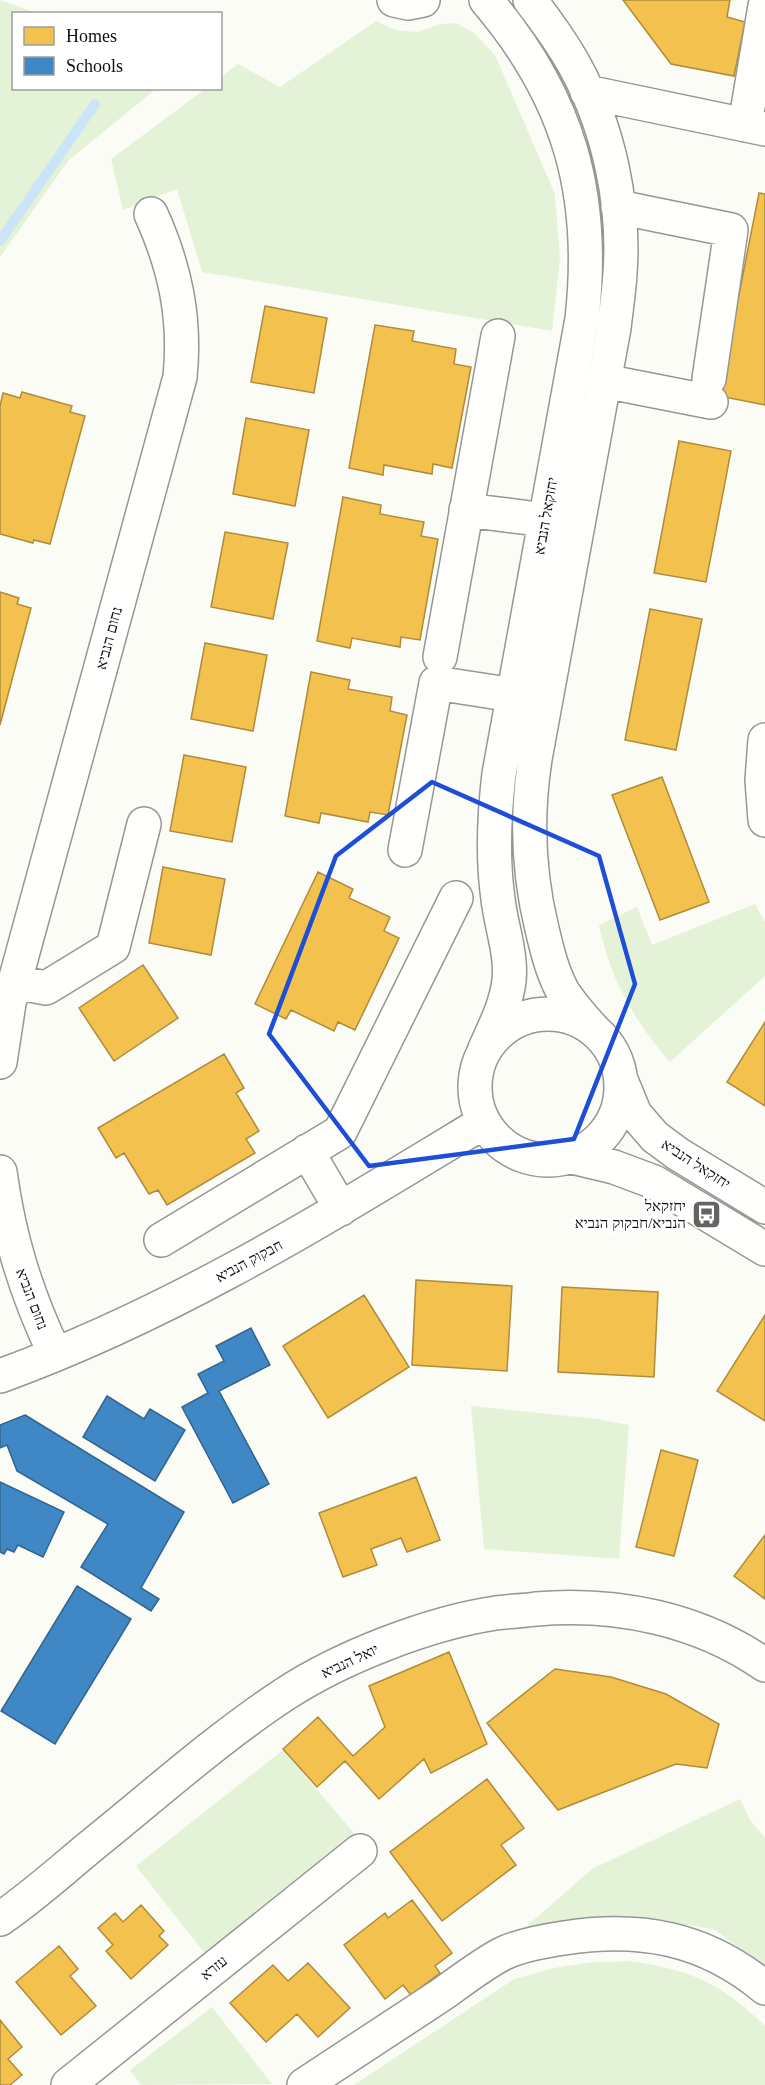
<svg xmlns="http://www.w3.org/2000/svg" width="765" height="2085" viewBox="0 0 765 2085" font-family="'Times New Roman','Noto Sans Hebrew',serif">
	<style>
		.green { fill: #e4f3d7 }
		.homes { fill: #f2c14e; stroke: #ae8c3b; stroke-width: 1.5 }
		.schools { fill: #3f88c5; stroke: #31648f; stroke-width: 1.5 }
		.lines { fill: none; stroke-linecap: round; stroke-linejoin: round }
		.stream { stroke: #cce4f8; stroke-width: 10 }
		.minor-casing { stroke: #969694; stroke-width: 36 }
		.minor { stroke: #fffffe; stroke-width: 33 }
		.marked { fill: none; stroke: #1d4ed8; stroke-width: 4.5; stroke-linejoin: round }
		.labels { text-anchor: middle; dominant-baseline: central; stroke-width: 6; stroke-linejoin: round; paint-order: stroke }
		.street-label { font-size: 15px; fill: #101010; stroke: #fff }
		.poi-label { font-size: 15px; fill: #101010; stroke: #fff; text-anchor: end }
	</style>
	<rect width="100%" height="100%" fill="#fcfcf7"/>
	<path class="green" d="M 0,0 L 36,13 L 14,14 L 14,88 L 156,89 L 69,160 L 0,257 Z
		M 376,21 L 396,30 L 418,32 L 440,24 L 456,23 L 474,33 L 495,55 L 555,194 L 560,258 L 552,331 L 202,272 L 177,189 L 123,210 L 111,159 L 205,89 L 220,88 L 221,77 L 238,64 L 280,87 Z
		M 755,904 L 765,922 L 765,976 L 670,1062 C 633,1019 611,981 599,925 L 637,907 L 652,945 Z
		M 471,1406 L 597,1419 L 629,1425 L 619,1559 L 484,1549 Z
		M 283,1750 L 354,1833 L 206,1955 L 136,1866 Z
		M 740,1799 L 750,1820 L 765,1838 L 765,1966 L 713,1929 L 633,1917 L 520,1932 L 592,1869 Z
		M 629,1961 C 689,1969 721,1983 765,2026 L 765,2085 L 354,2085 L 514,1979 L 554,1968 L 593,1962 Z
		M 212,2007 L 272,2084 L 141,2085 L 130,2070 Z"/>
	<path class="homes" d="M 623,0 L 730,0 L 727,17 L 745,22 L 734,76 L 671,64 Z
		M 759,193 L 765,194 L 765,405 L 719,396 Z
		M 265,306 L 327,318 L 314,393 L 251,382 Z
		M 375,325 L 414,331 L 412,341 L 456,349 L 454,364 L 471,367 L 452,468 L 433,464 L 432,474 L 384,465 L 383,475 L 349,468 Z
		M 22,392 L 72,406 L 70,412 L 85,416 L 50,544 L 34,540 L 33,543 L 0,534 L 0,406 L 3,393 L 20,398 Z
		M 246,418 L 309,430 L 295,506 L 233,494 Z
		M 679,441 L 731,451 L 706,582 L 654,573 Z
		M 343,497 L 381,505 L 380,514 L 424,522 L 421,536 L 438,539 L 420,640 L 401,637 L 400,647 L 352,638 L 350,648 L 317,641 Z
		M 225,532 L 288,543 L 273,619 L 211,607 Z
		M 0,592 L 19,598 L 17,604 L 31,608 L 0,725 Z
		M 650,609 L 702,619 L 676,750 L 625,740 Z
		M 205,643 L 267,655 L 253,731 L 191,719 Z
		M 311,672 L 350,680 L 348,689 L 392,697 L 390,711 L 407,715 L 388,815 L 370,812 L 368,822 L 321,813 L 319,823 L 285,816 Z
		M 184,755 L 246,767 L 232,842 L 170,831 Z
		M 662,777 L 709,902 L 660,920 L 612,795 Z
		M 163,867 L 225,879 L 211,955 L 149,943 Z
		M 318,872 L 353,889 L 349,898 L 390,917 L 384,931 L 399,938 L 355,1030 L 338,1022 L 334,1031 L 291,1010 L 286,1019 L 255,1004 Z
		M 143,965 L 178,1018 L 114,1061 L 79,1008 Z
		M 765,1022 L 765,1106 L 727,1082 Z
		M 224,1054 L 244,1088 L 236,1093 L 259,1131 L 246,1139 L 255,1153 L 167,1205 L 158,1190 L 149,1194 L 124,1153 L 116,1158 L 98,1128 Z
		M 416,1280 L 512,1286 L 507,1371 L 412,1365 Z
		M 562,1287 L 658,1292 L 654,1377 L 558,1372 Z
		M 364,1295 L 409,1367 L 328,1418 L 283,1346 Z
		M 765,1315 L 765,1421 L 717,1391 Z
		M 661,1450 L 698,1460 L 674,1556 L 636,1547 Z
		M 416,1477 L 440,1540 L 407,1552 L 401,1538 L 371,1549 L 377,1565 L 343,1577 L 319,1513 Z
		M 765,1535 L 765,1599 L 734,1576 Z
		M 449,1652 L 487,1744 L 431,1773 L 424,1759 L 379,1799 L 345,1761 L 317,1787 L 283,1749 L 318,1717 L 353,1756 L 385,1727 L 369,1686 Z
		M 555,1669 L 611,1677 L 666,1694 L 719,1724 L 707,1768 L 676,1764 L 558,1810 L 487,1723 Z
		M 487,1779 L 524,1828 L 501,1845 L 516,1865 L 442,1921 L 390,1852 Z
		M 412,1900 L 452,1953 L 435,1966 L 440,1973 L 411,1995 L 403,1985 L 385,1999 L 344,1945 L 385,1913 L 388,1918 Z
		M 141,1905 L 164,1931 L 159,1936 L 168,1945 L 131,1979 L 106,1951 L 113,1945 L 98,1928 L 115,1913 L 123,1922 Z
		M 59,1946 L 78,1969 L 70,1976 L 96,2006 L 61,2035 L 16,1982 Z
		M 308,1963 L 350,2008 L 318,2037 L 297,2014 L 266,2042 L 230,2003 L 273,1965 L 288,1981 Z
		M 0,2020 L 22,2047 L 8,2059 L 22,2075 L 10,2085 L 0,2085 Z"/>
	<path class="schools" d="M 251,1328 L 270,1365 L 219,1391 L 269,1484 L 233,1503 L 182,1407 L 208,1393 L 198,1374 L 224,1361 L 216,1346 Z
		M 107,1396 L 144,1419 L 150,1409 L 185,1430 L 155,1481 L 83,1437 Z
		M 25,1415 L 184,1512 L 141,1588 L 159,1599 L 151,1611 L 81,1567 L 108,1524 L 17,1471 L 7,1445 L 0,1448 L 0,1425 Z
		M 0,1482 L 64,1512 L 43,1557 L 18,1545 L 14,1552 L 7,1549 L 4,1554 L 0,1552 Z
		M 77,1586 L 131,1619 L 55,1744 L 1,1711 Z"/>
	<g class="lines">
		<path class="stream" d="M 0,241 L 95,104"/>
		<defs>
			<path id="minor" d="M 394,0 L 408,3 L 423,0
				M 530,0 C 547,22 563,44 576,68 C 609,129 625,205 620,273 C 619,291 616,310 614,328 L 535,759 C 526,817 528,872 542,929 C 547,950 552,971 562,990 C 571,1005 582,1017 594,1030
				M 587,92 L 765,129
				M 745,125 L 765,6
				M 618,207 L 731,230 L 709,379
				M 604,381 L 711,402
				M 466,510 L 546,520
				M 440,657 L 498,336
				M 765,740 L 762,780 L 765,820
				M 405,850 L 436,683 L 513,695
				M 15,982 L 46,988 L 113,947 L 144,824
				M475 1087a73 73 0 1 1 146 0a73 73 0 1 1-146 0Z
				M 484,1051 C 494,1028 506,1006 509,981 C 512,954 501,926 498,899 C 492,857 494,816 499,774 L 582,319 C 596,194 569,97 486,0
				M 0,1062 L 9,1003 L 180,377 C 186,318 175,267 151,214
				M 621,1080 L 635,1114 L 655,1137 L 678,1154 L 765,1207
				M 307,1151 L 341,1209
				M 572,1157 L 614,1167 L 654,1182 L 765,1249
				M 0,1172 C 9,1238 26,1293 55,1354
				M 161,1240 L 340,1132 L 456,898
				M 0,1376 C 174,1313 327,1217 484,1122
				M 0,1919 C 34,1896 64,1868 96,1842 C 158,1792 218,1738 285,1694 C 342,1657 429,1623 496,1613 C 509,1611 523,1611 536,1609 C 616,1602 699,1619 765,1665
				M 68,2085 L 360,1851
				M 304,2085 C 350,2055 395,2025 441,1995 C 461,1981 481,1965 502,1954 C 520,1945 544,1941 564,1938 C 640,1926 705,1938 765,1988"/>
		</defs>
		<use href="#minor" class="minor-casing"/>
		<use href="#minor" class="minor"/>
	</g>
	<path class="marked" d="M 432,782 L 599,856 L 635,984 L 574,1139 L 369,1166 L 269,1034 L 336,856 Z"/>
	<defs>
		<symbol id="bus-square" viewBox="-11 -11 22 22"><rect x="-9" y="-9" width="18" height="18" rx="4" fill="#636361" stroke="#fff"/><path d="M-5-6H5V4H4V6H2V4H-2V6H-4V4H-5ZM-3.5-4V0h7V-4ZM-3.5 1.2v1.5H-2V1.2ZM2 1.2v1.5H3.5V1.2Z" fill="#fff"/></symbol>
	</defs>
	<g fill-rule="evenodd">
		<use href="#bus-square" x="690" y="1198" width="33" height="33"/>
	</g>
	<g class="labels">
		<g class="street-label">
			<text transform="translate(546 516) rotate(-80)">יחזקאל הנביא</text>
			<text transform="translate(109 638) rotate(-75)">נחום הנביא</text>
			<text transform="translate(696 1164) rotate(33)">יחזקאל הנביא</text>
			<text transform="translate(249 1261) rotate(-28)">חבקוק הנביא</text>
			<text transform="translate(32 1299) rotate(69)">נחום הנביא</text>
			<text transform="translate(350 1661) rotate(-25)">יואל הנביא</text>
			<text transform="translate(214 1968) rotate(-39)">עזרא</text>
		</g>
		<g class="poi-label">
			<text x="686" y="1206">יחזקאל<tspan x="686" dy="17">הנביא/חבקוק הנביא</tspan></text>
		</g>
	</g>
	<rect x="12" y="12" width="210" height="78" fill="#ffffff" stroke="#9f9f9f" stroke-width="1.5"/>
	<rect x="24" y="27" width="30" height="18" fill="#f2c14e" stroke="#9f9f9f" stroke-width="1.5"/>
	<text x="66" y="42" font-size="18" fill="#101010">Homes</text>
	<rect x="24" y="57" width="30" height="18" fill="#3f88c5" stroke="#9f9f9f" stroke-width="1.5"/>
	<text x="66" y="72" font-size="18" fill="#101010">Schools</text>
</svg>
